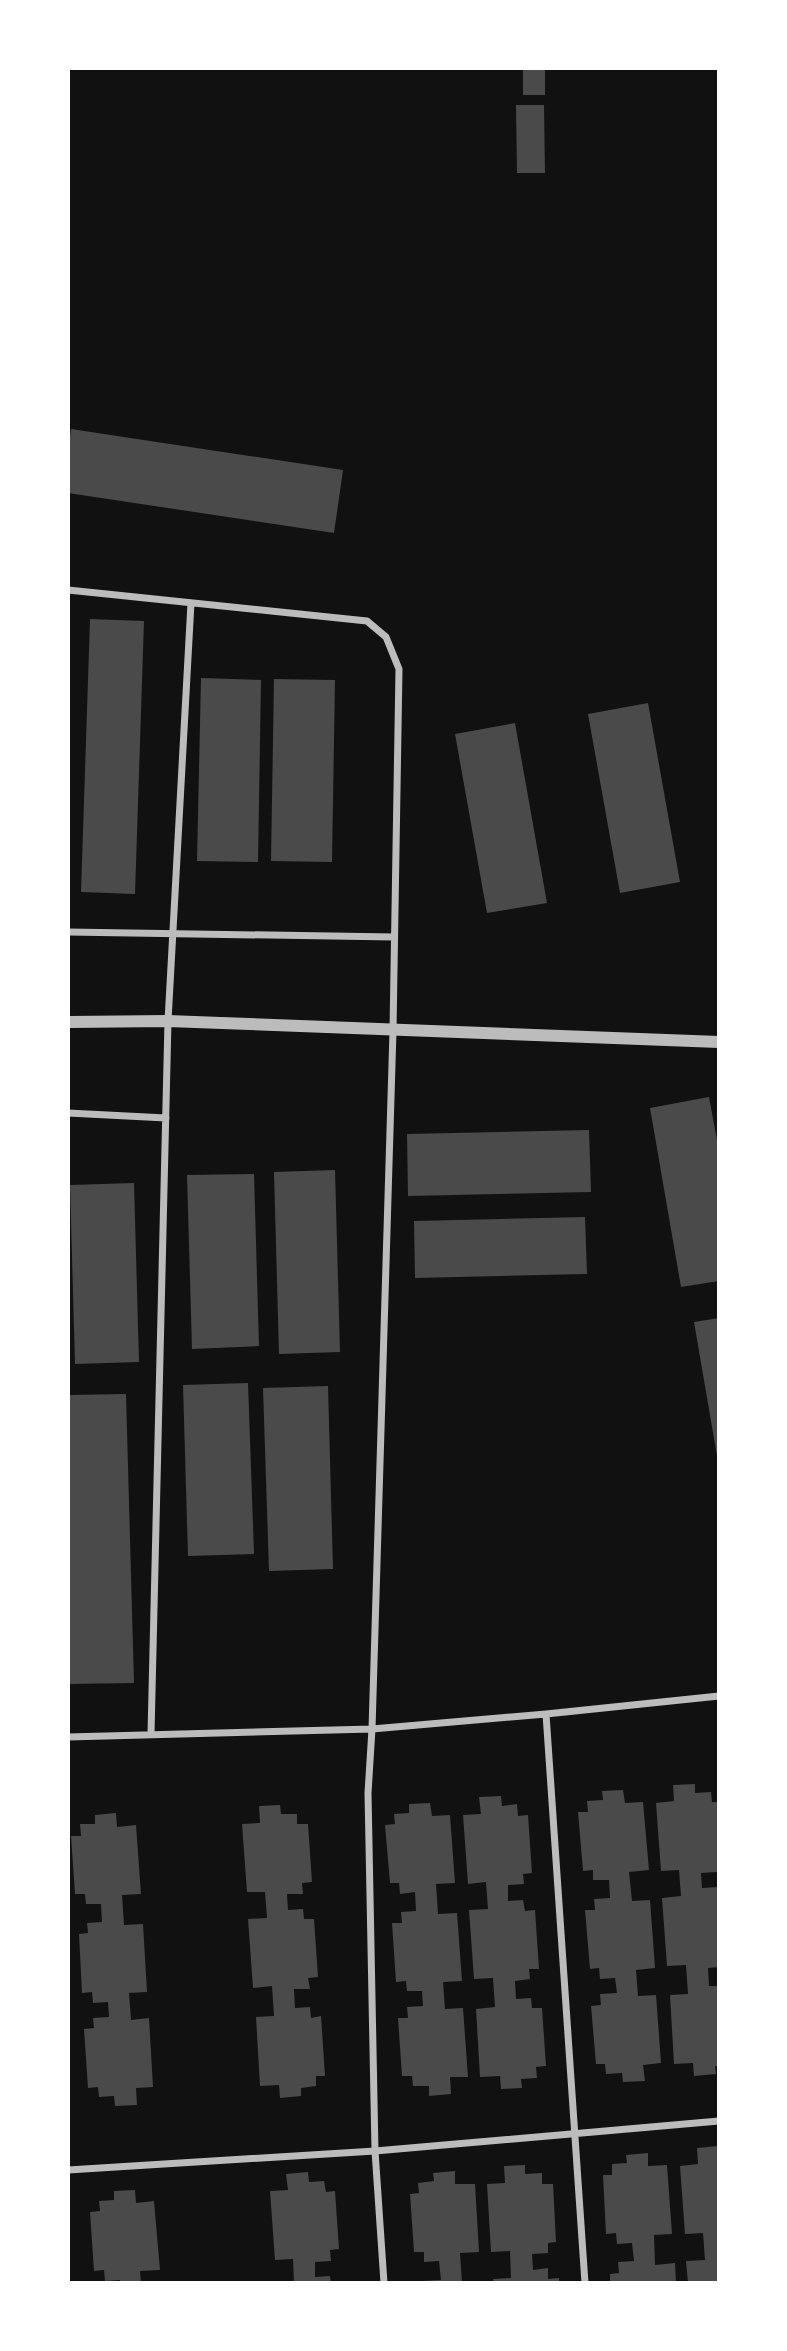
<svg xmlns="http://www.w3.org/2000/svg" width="787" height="2351" viewBox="0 0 787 2351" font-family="'Asap Condensed',sans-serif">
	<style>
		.building { fill: #4a4a4a }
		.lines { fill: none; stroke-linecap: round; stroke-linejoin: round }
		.minor { stroke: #bcbcbc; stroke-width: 7 }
		.tertiary { stroke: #bcbcbc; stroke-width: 12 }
	</style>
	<rect width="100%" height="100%" fill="#111"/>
	<path class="building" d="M 523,68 L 545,68 L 545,95 L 523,95 Z
		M 516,105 L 544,105 L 545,173 L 517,173 Z
		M 71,429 L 343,470 L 334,533 L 68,493 L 68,449 Z
		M 90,619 L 144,621 L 135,894 L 81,892 Z
		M 201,678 L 261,680 L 258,862 L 197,861 Z
		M 274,679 L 335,680 L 332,862 L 271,861 Z
		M 648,703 L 680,882 L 620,893 L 588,714 Z
		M 515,723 L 547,903 L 487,913 L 455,734 Z
		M 709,1097 L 719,1151 L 719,1281 L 681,1287 L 650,1108 Z
		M 589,1130 L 591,1192 L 408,1196 L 407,1134 Z
		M 335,1170 L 340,1352 L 279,1354 L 274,1172 Z
		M 254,1174 L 259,1346 L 192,1349 L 187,1175 Z
		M 134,1183 L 139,1362 L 75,1364 L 70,1185 Z
		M 585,1217 L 587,1274 L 415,1278 L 414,1221 Z
		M 719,1318 L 719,1456 L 717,1456 L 694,1322 Z
		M 248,1383 L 254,1554 L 188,1556 L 183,1385 Z
		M 328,1386 L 333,1569 L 269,1571 L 263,1388 Z
		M 126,1394 L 134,1683 L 68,1684 L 68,1395 Z
		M 695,1784 L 695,1793 L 711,1792 L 712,1802 L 719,1802 L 717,1872 L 701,1873 L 702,1888 L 717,1887 L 719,1898 L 719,1967 L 708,1968 L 709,1986 L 719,1986 L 719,2066 L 715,2066 L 716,2074 L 694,2076 L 693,2063 L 674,2064 L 670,1995 L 688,1994 L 686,1965 L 667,1966 L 662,1898 L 681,1896 L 679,1870 L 661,1871 L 656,1803 L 674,1801 L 673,1785 Z
		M 623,1790 L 625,1803 L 643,1802 L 649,1870 L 629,1872 L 632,1901 L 650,1900 L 655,1968 L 636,1970 L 638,1996 L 656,1995 L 661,2063 L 643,2065 L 645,2081 L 623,2082 L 622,2073 L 606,2074 L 605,2064 L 596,2064 L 591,2006 L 601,2005 L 600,1994 L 617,1993 L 615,1978 L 600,1979 L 599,1968 L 590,1969 L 585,1910 L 595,1910 L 594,1899 L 610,1898 L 609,1880 L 593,1880 L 593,1870 L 583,1871 L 578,1812 L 588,1812 L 587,1801 L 603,1800 L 602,1791 Z
		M 501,1796 L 502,1806 L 517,1804 L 518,1816 L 528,1815 L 532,1873 L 523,1874 L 524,1884 L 508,1885 L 508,1901 L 523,1900 L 525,1911 L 535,1910 L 539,1969 L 529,1969 L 530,1979 L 515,1981 L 516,1999 L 531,1998 L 532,2008 L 542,2008 L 546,2066 L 536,2067 L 537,2078 L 521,2079 L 522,2088 L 501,2089 L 500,2076 L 480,2077 L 476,2009 L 495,2007 L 493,1978 L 474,1979 L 469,1910 L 488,1909 L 486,1882 L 468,1884 L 463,1815 L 481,1814 L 479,1797 Z
		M 430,1803 L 432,1816 L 450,1815 L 455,1883 L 436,1884 L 438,1914 L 457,1913 L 462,1981 L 443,1982 L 445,2009 L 463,2008 L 468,2077 L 450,2077 L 451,2094 L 429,2096 L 429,2086 L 413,2086 L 412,2076 L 402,2076 L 398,2018 L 408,2018 L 407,2007 L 423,2006 L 422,1991 L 407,1991 L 406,1981 L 396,1982 L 392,1923 L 402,1923 L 401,1912 L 416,1911 L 415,1892 L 400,1894 L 399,1883 L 390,1883 L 385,1825 L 395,1824 L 394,1814 L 409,1813 L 409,1804 Z
		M 280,1805 L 281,1814 L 297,1814 L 297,1824 L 308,1824 L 312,1882 L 302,1883 L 303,1894 L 287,1894 L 288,1910 L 303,1909 L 304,1919 L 314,1919 L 318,1977 L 308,1978 L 310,1989 L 294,1989 L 295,2008 L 310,2007 L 311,2018 L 321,2016 L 325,2076 L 316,2076 L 316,2086 L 301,2088 L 301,2096 L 280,2098 L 279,2085 L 260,2086 L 256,2017 L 274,2016 L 272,1986 L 253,1988 L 248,1919 L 267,1918 L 265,1892 L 247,1892 L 242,1824 L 260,1823 L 259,1806 Z
		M 116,1813 L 117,1827 L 136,1825 L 141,1894 L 122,1895 L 124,1925 L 143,1924 L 147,1992 L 129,1993 L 131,2020 L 149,2018 L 153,2087 L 136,2088 L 137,2105 L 115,2106 L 114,2096 L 99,2097 L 98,2087 L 88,2088 L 84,2029 L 94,2028 L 93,2018 L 109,2017 L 108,2002 L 93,2003 L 92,1992 L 82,1993 L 79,1934 L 88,1933 L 87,1923 L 102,1922 L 101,1904 L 86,1904 L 85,1894 L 75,1894 L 71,1836 L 81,1836 L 80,1824 L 95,1824 L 95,1815 Z
		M 718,2146 L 719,2283 L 688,2283 L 686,2261 L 705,2260 L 703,2233 L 685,2234 L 680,2166 L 698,2164 L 697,2148 Z
		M 648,2153 L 648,2166 L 667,2165 L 672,2234 L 654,2235 L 655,2265 L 675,2263 L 676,2283 L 610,2283 L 610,2274 L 619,2273 L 618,2262 L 634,2261 L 632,2243 L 617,2244 L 616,2233 L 606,2234 L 603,2175 L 612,2175 L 612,2164 L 627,2163 L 626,2155 Z
		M 525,2165 L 525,2174 L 542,2173 L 542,2184 L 553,2184 L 556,2242 L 548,2243 L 548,2253 L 532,2254 L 533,2270 L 548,2268 L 548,2279 L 559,2278 L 559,2283 L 494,2283 L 493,2279 L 511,2278 L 510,2251 L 491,2252 L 487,2184 L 505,2183 L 504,2166 Z
		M 455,2171 L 455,2184 L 475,2184 L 479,2252 L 460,2253 L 462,2283 L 421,2283 L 421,2281 L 441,2280 L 439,2261 L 424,2262 L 424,2252 L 414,2252 L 410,2194 L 419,2193 L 418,2183 L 434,2181 L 433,2173 Z
		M 308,2172 L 309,2182 L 324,2181 L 326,2192 L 335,2191 L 339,2249 L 330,2250 L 331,2261 L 315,2262 L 315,2277 L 330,2276 L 331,2283 L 294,2283 L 293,2259 L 275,2260 L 270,2191 L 288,2190 L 286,2174 Z
		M 135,2190 L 136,2203 L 154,2201 L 160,2270 L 140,2271 L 141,2283 L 120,2283 L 120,2280 L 105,2281 L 104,2270 L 94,2271 L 90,2212 L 100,2211 L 99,2201 L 114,2200 L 114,2191 Z"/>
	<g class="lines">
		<path class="minor" d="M 68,590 L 367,621 L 386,637 L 399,669 L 393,1031 L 372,1729 L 368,1793 L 375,2151 L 384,2283
			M 68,932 L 394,937
			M 68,1113 L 166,1118
			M 546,1714 L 585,2283
			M 151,1734 L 168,1021 L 191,603
			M 68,1737 L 372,1729 L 546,1714 L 719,1696
			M 68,2170 L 375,2151 L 719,2121"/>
		<path class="tertiary" d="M 68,1022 L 168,1021 L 719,1042"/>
	</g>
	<rect width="787" height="2351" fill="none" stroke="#ffffff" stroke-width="140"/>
</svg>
